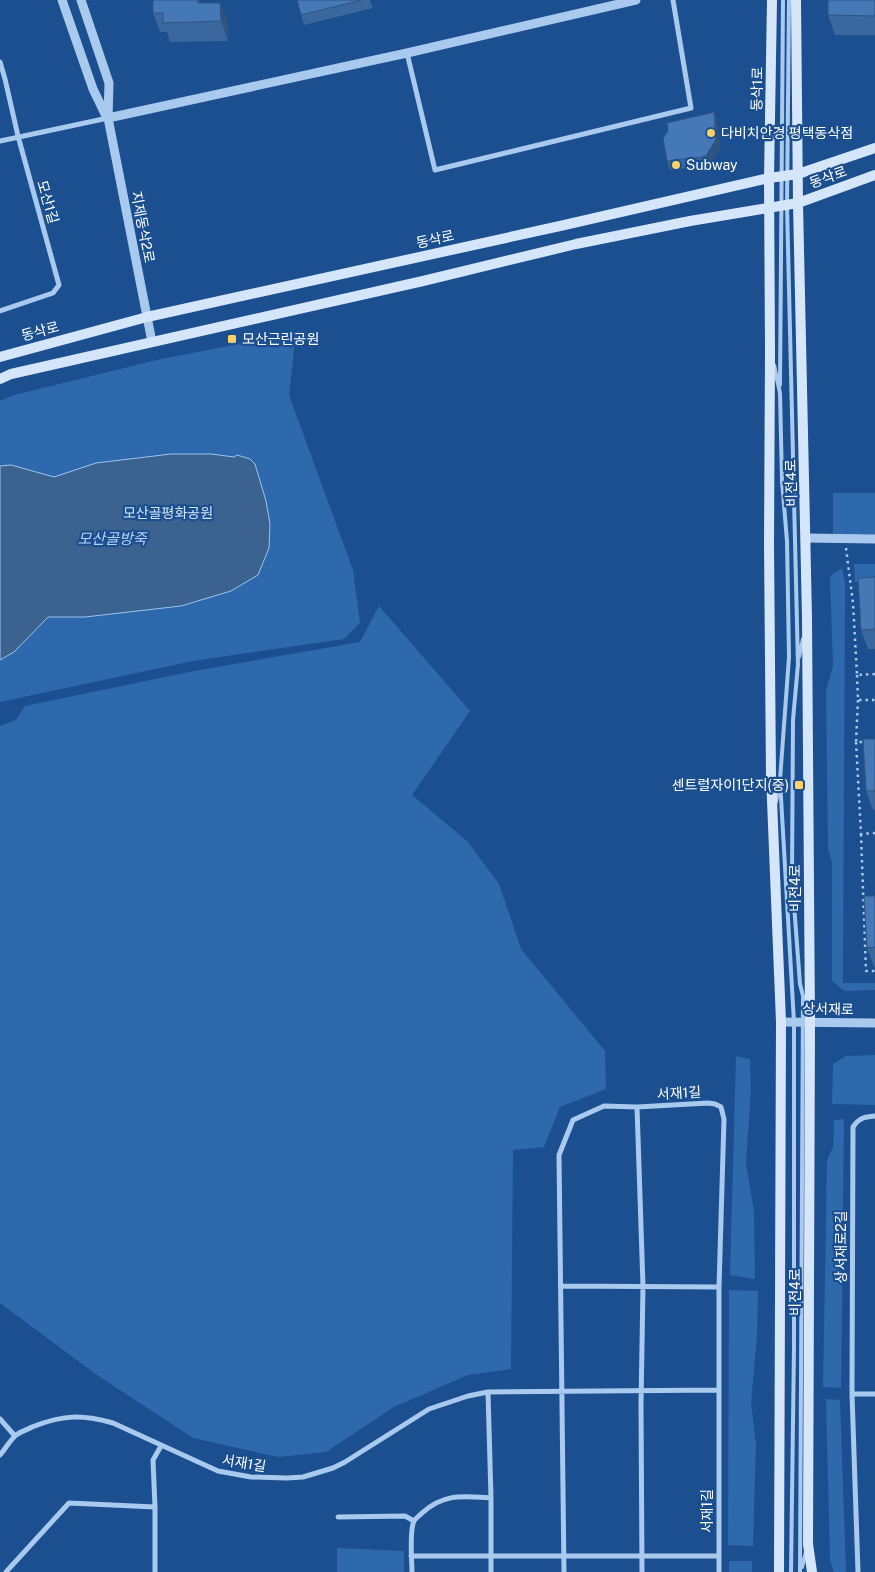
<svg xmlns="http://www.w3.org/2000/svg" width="875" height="1572" viewBox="0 0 875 1572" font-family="'Public Sans','Noto Sans KR',sans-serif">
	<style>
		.green { fill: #2e69ad }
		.water { fill: #3c6290; stroke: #9cc4f0 }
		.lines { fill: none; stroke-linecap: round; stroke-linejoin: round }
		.path { stroke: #a9c9ee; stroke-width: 2.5; stroke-dasharray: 2.5 4; stroke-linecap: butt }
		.service { stroke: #a9c9ee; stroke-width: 4 }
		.minor { stroke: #a9c9ee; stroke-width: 5 }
		.tertiary { stroke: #a9c9ee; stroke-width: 9 }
		.secondary { stroke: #d6e6fa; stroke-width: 10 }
		.wall { fill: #3a679d }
		.shaded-wall { fill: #305480 }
		.building { fill: #4478b7; stroke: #305480 }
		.poi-dot { fill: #ffd166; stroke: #1b4f8f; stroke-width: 2 }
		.labels { text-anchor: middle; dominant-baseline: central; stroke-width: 4.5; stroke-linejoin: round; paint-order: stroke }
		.street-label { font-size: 14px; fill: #fff; stroke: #1b4f8f }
		.poi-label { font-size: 14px; fill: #fff; stroke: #1b4f8f; text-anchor: start }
		.park-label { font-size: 14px; fill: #cfe3fa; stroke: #1b4f8f }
		.water-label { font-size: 15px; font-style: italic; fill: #b5d3f5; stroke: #1b4f8f }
	</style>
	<rect width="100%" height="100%" fill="#1b4f8f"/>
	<path class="green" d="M 296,333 L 289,395 L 353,570 L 360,623 L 344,639 L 193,661 L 0,702 L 0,401 L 14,395 L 161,359 Z
		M 833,493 L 875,493 L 875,536 L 833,536 Z
		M 854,564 L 875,564 L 875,581 L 855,582 Z
		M 842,568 L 845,583 L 843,983 L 875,983 L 875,990 L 844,991 L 832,981 L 832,863 L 828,849 L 826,690 L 833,666 L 830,576 Z
		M 379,606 L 470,711 L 412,795 L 467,841 L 499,884 L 521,949 L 605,1051 L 606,1089 L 560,1107 L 544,1147 L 513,1150 L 511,1369 L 468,1375 L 394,1407 L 326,1452 L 278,1457 L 193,1438 L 97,1375 L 0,1303 L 0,726 L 16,720 L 25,706 L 194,671 L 360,642 Z
		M 875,1055 L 875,1105 L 832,1104 L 833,1064 L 846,1056 Z
		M 736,1056 L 750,1059 L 751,1090 L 746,1163 L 754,1211 L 755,1279 L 730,1275 Z
		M 844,1119 L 841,1388 L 823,1387 L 827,1160 L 833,1147 L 834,1120 Z
		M 729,1290 L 758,1291 L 757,1335 L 751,1403 L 756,1444 L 753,1546 L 728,1545 Z
		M 826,1399 L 840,1400 L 846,1572 L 834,1572 L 830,1560 Z
		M 337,1548 L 404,1551 L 404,1572 L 337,1572 Z
		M 729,1561 L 752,1561 L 752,1572 L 729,1572 Z"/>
	<path class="water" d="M 171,454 L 211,454 L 234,457 L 237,455 L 250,459 L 255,464 L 266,501 L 270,524 L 269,548 L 258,575 L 231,591 L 181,606 L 85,617 L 48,617 L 14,652 L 0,660 L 0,466 L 11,465 L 54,477 L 96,463 Z"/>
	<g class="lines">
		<path class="path" d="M 846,548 L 853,603 L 857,675 L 875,674
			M 857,675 L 858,700 L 875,700
			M 858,700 L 856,742 L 865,742
			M 856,742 L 861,834 L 875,833
			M 861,834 L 866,971 L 875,971"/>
		<path class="service" d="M 789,0 L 787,205 L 798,666
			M 774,365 L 780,393 L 782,481 L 787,541 L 789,657 L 780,780 L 776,802
			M 780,385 L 783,0
			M 799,657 L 803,639
			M 798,664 L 793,720 L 792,878 L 800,984 L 803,996
			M 780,780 L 794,1022 L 794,1348 L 791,1572
			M 802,1567 L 806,1552
			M 800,1572 L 803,996"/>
		<path class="minor" d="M 407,53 L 435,170 L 691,108 L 673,0
			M 0,62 L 5,79 L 18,136 L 59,285 L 53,293 L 0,311
			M 0,141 L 108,118
			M 637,1107 L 643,1286 L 641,1404 L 642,1572
			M 561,1286 L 719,1287
			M 488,1392 L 491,1498 L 491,1572
			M 852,1394 L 875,1394
			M 0,1419 L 15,1436
			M 0,1455 C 5,1449 9,1442 15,1436 C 19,1432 27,1430 32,1427 C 62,1415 82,1414 113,1423 L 218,1471 L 251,1477 L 287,1478 L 303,1477 L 333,1468 L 345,1462 L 429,1409 L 468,1396 L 488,1392 L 719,1390
			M 338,1517 L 405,1516 L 414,1521
			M 411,1556 L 718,1556
			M 6,1572 L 69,1503 L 155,1507
			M 155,1572 L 155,1507 L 153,1460 L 161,1446
			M 412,1572 C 412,1560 409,1532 414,1521 C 415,1519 420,1515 422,1513 C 444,1493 463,1496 491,1498
			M 564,1572 L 559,1155 L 573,1120 L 604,1106 L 637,1107 L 708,1103 L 715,1104 L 721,1107 L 724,1119 L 719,1287 L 719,1572
			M 858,1572 L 852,1394 L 853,1127 C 859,1118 864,1117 875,1116"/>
		<path class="tertiary" d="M 62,0 L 93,89 L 106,116
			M 81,0 L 109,83 L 108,118 L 152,342
			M 108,118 L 407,53 L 636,0
			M 806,538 L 875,539
			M 781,1022 L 875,1023"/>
		<path class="secondary" d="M 772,0 L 769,178 L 770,351 L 769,544 L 771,776 L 781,1022 L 779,1572
			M 796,0 L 798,203 L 807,618 L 810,1023 L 808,1544 L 812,1572
			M 0,357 L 147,317 L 560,226 L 769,178 L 798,174 L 875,148
			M 0,379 L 11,374 L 423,281 L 576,244 L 690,221 L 798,203 L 875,175"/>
	</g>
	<path class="wall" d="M 153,0 L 199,0 L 200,3 L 228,22 L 228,41 L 170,42 L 167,32 L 160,32 L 153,13 Z
		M 297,0 L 370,0 L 373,8 L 304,25 L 301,15 Z
		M 875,0 L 875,35 L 835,35 L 828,15 Z
		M 714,112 L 717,121 L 720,148 L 709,165 L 694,168 L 694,167 L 670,170 L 667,161 Z
		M 875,577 L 875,649 L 868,649 L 861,630 Z
		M 875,739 L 875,810 L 873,810 L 866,791 Z
		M 875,896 L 875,967 L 874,967 L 867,948 Z"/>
	<path class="shaded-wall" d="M 220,3 L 228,22 L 228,41 L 221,21 Z
		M 714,112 L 717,121 L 720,148 L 709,165 L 706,156 Z"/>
	<path class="building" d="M 153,0 L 198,0 L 198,3 L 220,3 L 221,21 L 163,23 L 163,13 L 153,13 Z
		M 297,0 L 362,0 L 301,15 Z
		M 828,0 L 875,0 L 875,16 L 828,15 Z
		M 714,112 L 716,139 L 706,156 L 691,159 L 691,158 L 667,161 L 663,138 L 668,131 L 667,123 Z
		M 875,577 L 875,629 L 861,630 L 858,578 Z
		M 863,739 L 875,739 L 875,791 L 866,791 Z
		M 864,896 L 875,896 L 875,947 L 867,948 Z"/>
	<g class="poi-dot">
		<circle cx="711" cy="133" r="5"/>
		<circle cx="676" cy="165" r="5"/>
		<rect x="227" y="334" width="10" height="10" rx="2.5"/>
		<rect x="794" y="780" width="10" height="10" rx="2.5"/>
	</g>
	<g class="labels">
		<g class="street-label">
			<text transform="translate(757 89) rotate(-89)">동삭1로</text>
			<text transform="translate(828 177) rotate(-20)">동삭로</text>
			<text transform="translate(48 202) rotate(74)">모산1길</text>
			<text transform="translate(143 227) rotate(79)">지제동삭2로</text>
			<text transform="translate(435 239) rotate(-12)">동삭로</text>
			<text transform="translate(40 331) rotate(-15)">동삭로</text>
			<text transform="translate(791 483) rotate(-91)">비전4로</text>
			<text transform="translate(795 888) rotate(-90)">비전4로</text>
			<text transform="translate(828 1009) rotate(1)">상서재로</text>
			<text transform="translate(679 1093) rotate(-3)">서재1길</text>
			<text transform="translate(841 1247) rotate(-90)">상서재로2길</text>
			<text transform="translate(795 1292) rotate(-90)">비전4로</text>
			<text transform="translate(244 1463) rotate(9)">서재1길</text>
			<text transform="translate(707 1511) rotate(-90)">서재1길</text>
		</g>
		<g class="poi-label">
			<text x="721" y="133">다비치안경 평택동삭점</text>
			<text x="686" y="165">Subway</text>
			<text x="242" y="339">모산근린공원</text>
			<text x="789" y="785" text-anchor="end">센트럴자이1단지(중)</text>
		</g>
		<g class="park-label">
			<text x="168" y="513">모산골평화공원</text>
		</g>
		<g class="water-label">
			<text x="112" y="538">모산골방죽</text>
		</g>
	</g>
</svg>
